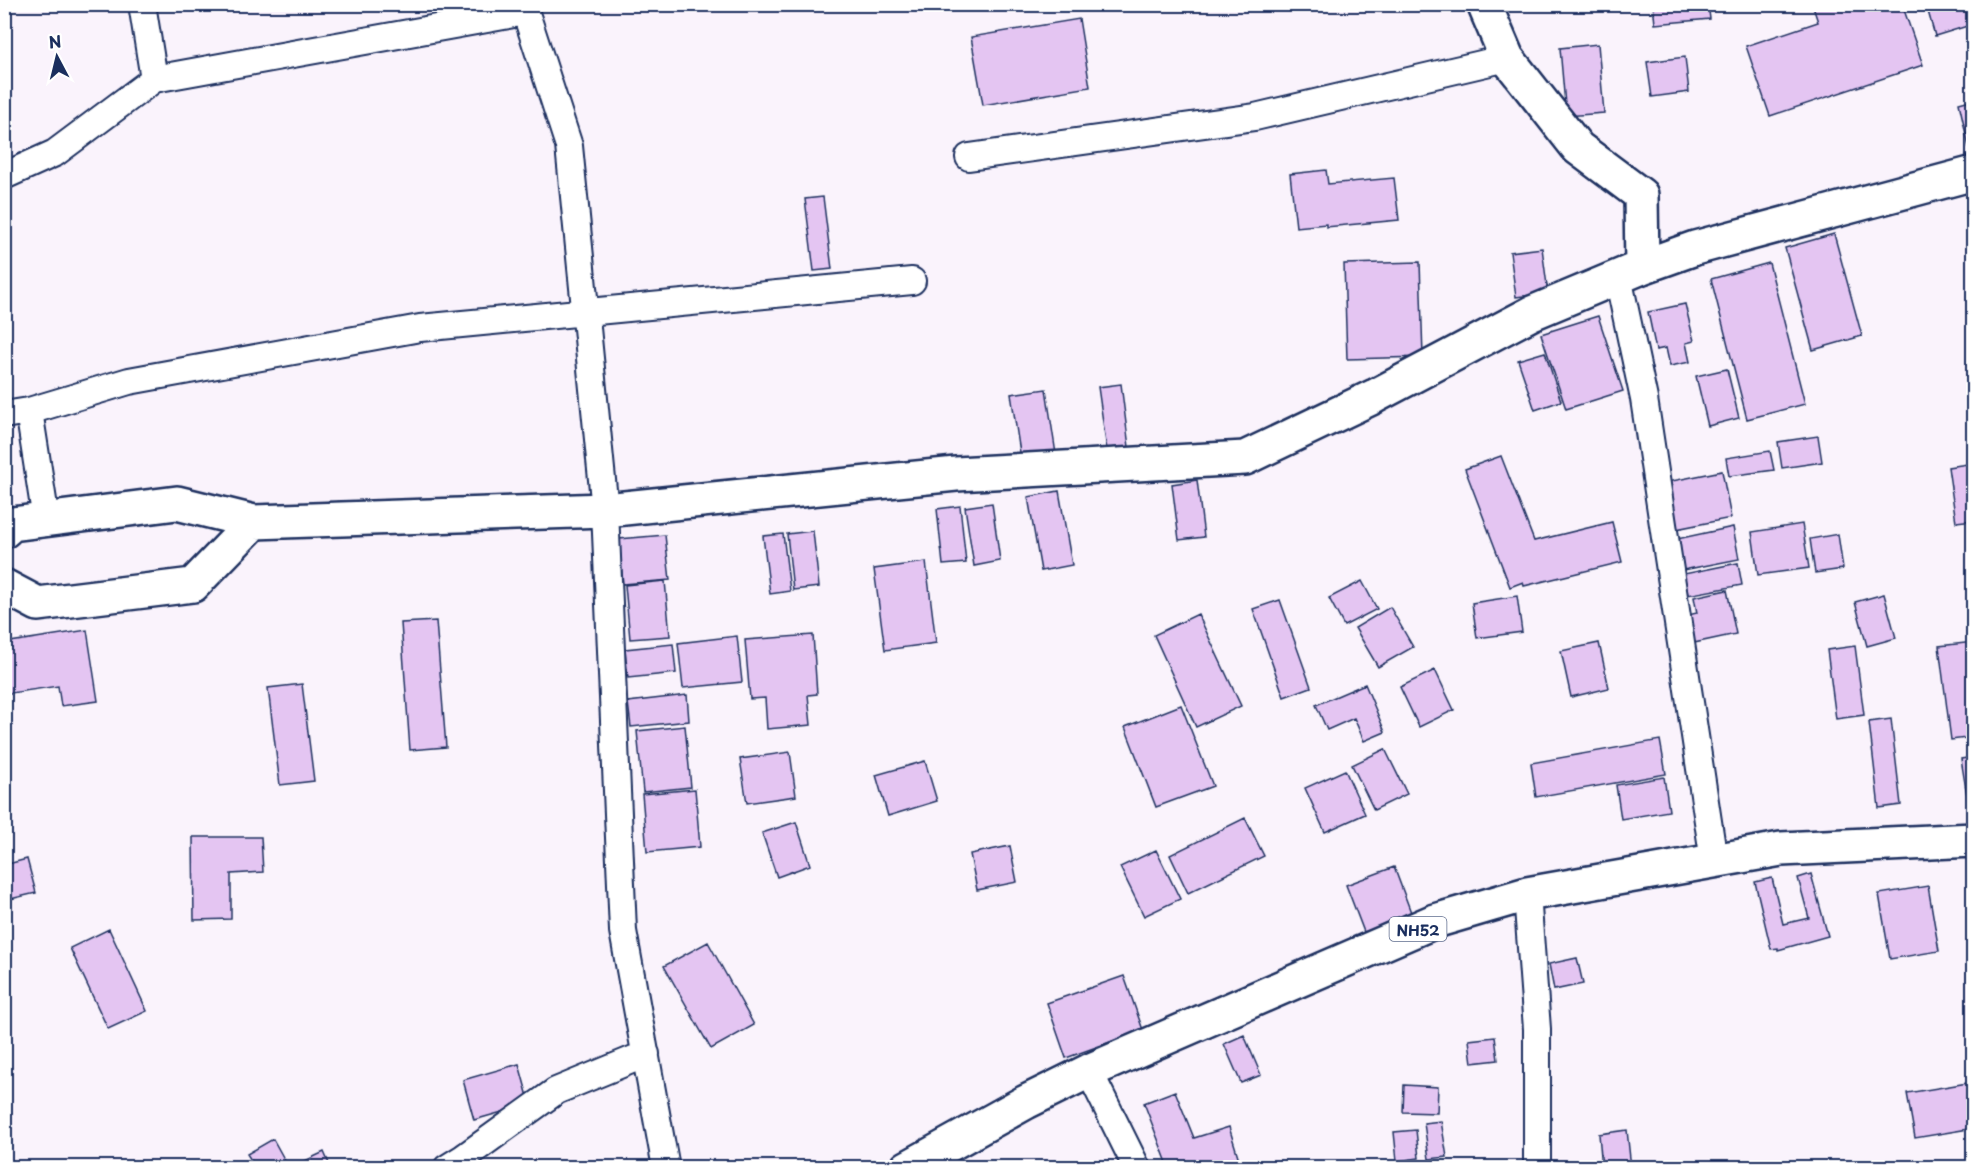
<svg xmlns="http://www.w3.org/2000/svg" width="1978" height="1172" viewBox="0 0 1978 1172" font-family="'Playpen Sans',sans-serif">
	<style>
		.building { fill: #e4c5f2; stroke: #1b2f5e; stroke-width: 1.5 }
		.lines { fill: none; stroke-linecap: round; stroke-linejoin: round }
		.street-casing { stroke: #1b2f5e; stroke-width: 30 }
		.secondary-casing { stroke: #1b2f5e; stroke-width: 38 }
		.highway-casing { stroke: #1b2f5e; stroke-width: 38 }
		.street { stroke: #fff; stroke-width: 26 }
		.secondary { stroke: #fff; stroke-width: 33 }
		.highway { stroke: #fff; stroke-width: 33 }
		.labels { text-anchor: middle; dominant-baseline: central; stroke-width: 4.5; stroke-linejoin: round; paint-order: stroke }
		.shield { fill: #fff; stroke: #5f6d8e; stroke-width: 1.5 }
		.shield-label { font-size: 15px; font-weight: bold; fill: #1b2f5e }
	</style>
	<rect width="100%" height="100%" fill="#faf3fc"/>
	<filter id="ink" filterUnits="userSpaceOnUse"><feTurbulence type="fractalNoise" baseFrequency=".0167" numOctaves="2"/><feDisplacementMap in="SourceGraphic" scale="12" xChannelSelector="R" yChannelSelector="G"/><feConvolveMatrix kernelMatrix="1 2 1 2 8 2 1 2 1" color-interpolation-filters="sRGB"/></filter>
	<g filter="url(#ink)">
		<path class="building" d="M 1653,4 L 1708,4 L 1710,19 L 1655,24 Z
			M 1812,4 L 1902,4 L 1923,65 L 1770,116 L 1746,46 L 1818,22 Z
			M 1926,4 L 1974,4 L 1974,24 L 1935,36 Z
			M 1079,19 L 1090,87 L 983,105 L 971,37 Z
			M 1598,44 L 1604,113 L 1566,116 L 1560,48 Z
			M 1685,57 L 1689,92 L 1652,97 L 1647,62 Z
			M 1974,99 L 1974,146 L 1969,147 L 1959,103 Z
			M 1326,170 L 1328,184 L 1394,178 L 1399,220 L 1326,227 L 1326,224 L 1296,227 L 1290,174 Z
			M 823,197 L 832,269 L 814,271 L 805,199 Z
			M 1834,234 L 1862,336 L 1813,350 L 1785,248 Z
			M 1542,248 L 1548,293 L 1516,297 L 1510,252 Z
			M 1420,262 L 1423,357 L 1347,359 L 1344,264 Z
			M 1769,263 L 1805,404 L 1747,419 L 1711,279 Z
			M 1685,304 L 1694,341 L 1686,343 L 1690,362 L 1670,366 L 1666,348 L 1656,350 L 1648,312 Z
			M 1598,316 L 1623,391 L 1566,409 L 1541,334 Z
			M 1545,352 L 1561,401 L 1535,410 L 1518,360 Z
			M 1727,369 L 1739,418 L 1708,426 L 1696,376 Z
			M 1121,384 L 1129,447 L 1107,450 L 1098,387 Z
			M 1046,389 L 1056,454 L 1021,459 L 1011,394 Z
			M 1818,436 L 1822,462 L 1782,468 L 1778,442 Z
			M 1770,451 L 1774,470 L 1729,476 L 1726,458 Z
			M 1501,456 L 1534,541 L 1612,522 L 1622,562 L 1524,586 L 1523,582 L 1510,587 L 1465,469 Z
			M 1974,463 L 1974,520 L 1956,522 L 1948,467 Z
			M 1722,471 L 1731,518 L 1676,529 L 1667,482 Z
			M 1197,480 L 1204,537 L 1179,540 L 1172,484 Z
			M 1059,491 L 1072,565 L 1041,571 L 1028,497 Z
			M 992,503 L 1000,561 L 974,566 L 965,507 Z
			M 960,506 L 966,563 L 943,565 L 937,509 Z
			M 1802,524 L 1809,568 L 1758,575 L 1752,532 Z
			M 1733,527 L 1739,559 L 1683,570 L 1677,539 Z
			M 813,531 L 819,587 L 793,590 L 787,534 Z
			M 783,534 L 790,591 L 770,594 L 763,536 Z
			M 1838,534 L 1843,569 L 1815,573 L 1810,539 Z
			M 665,535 L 670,580 L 623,584 L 619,539 Z
			M 926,562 L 936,643 L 885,650 L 874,569 Z
			M 1738,563 L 1742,585 L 1688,595 L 1684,574 Z
			M 665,581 L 670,636 L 630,639 L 625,585 Z
			M 1362,581 L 1377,609 L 1344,626 L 1329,598 Z
			M 1727,590 L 1736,634 L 1694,643 L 1688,615 L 1697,613 L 1694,597 Z
			M 1884,594 L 1896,638 L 1867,646 L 1855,602 Z
			M 1517,596 L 1522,632 L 1477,638 L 1472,603 Z
			M 1280,600 L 1311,687 L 1284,697 L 1253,609 Z
			M 1390,607 L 1413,647 L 1378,667 L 1355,628 Z
			M 1198,614 L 1241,706 L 1196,727 L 1154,635 Z
			M 436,621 L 446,747 L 410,750 L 401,623 Z
			M 87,630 L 98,701 L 61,706 L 58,686 L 4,694 L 4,643 Z
			M 813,635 L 817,694 L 808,695 L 811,725 L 767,729 L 765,698 L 750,699 L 745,640 Z
			M 737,636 L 742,682 L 683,688 L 678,643 Z
			M 1974,642 L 1974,737 L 1951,740 L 1939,646 Z
			M 1599,643 L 1609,688 L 1571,697 L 1561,651 Z
			M 673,644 L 676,673 L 628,678 L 625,649 Z
			M 1855,646 L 1864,715 L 1836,719 L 1827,650 Z
			M 1435,670 L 1454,710 L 1419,727 L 1400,687 Z
			M 302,684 L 314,781 L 280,785 L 268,688 Z
			M 1365,684 L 1385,732 L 1364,741 L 1354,718 L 1327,730 L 1316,705 Z
			M 687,695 L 689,721 L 631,727 L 628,702 Z
			M 1181,705 L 1213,786 L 1156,807 L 1125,727 Z
			M 1891,719 L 1901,805 L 1879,808 L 1869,722 Z
			M 685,726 L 691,787 L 643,792 L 637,731 Z
			M 1660,740 L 1666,774 L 1536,797 L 1531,763 Z
			M 1385,749 L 1407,794 L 1374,810 L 1352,765 Z
			M 790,752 L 796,796 L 747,803 L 740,759 Z
			M 1974,757 L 1974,819 L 1971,820 L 1961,759 Z
			M 925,761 L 937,801 L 888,816 L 876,775 Z
			M 1345,770 L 1365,814 L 1325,832 L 1305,788 Z
			M 1664,777 L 1669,811 L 1621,819 L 1616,785 Z
			M 695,789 L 700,847 L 647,852 L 642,794 Z
			M 1245,818 L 1264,856 L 1188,893 L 1170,855 Z
			M 796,822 L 810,865 L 777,877 L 762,833 Z
			M 193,837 L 261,837 L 263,872 L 231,874 L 231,919 L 194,920 Z
			M 1010,846 L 1017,882 L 977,890 L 970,854 Z
			M 1156,850 L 1180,899 L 1144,916 L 1120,867 Z
			M 27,859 L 36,893 L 6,900 L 4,865 Z
			M 1394,867 L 1412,915 L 1364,932 L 1346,885 Z
			M 1811,874 L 1828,936 L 1778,950 L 1778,948 L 1771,949 L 1755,882 L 1772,878 L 1783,924 L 1809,918 L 1798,878 Z
			M 1928,886 L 1939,951 L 1890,959 L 1879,894 Z
			M 109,929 L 147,1011 L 108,1029 L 70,948 Z
			M 708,942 L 754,1025 L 711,1049 L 664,966 Z
			M 1577,958 L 1583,984 L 1554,990 L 1549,964 Z
			M 1124,976 L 1143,1030 L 1066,1058 L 1047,1003 Z
			M 1244,1035 L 1261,1075 L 1241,1083 L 1224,1044 Z
			M 1495,1037 L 1498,1060 L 1472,1063 L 1469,1040 Z
			M 519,1064 L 530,1104 L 474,1120 L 463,1080 Z
			M 1974,1082 L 1974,1128 L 1915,1138 L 1907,1093 Z
			M 1404,1085 L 1438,1087 L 1437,1113 L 1403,1112 Z
			M 1175,1091 L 1194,1138 L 1229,1127 L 1241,1166 L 1169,1168 L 1144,1103 Z
			M 1441,1121 L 1447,1157 L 1429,1159 L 1424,1123 Z
			M 1416,1130 L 1419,1158 L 1397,1161 L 1394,1132 Z
			M 1627,1130 L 1631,1168 L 1602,1168 L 1599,1134 Z
			M 273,1139 L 289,1168 L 256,1168 L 247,1154 Z
			M 324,1152 L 331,1168 L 290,1168 Z
			M 150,1163 L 151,1168 L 113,1168 L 113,1164 Z"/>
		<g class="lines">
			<defs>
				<path id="street" d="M 523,4 L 569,146 L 605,510 L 623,931 L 666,1168
					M 154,79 L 525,12
					M 969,157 L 1255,117 L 1507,58
					M 4,176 L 55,153 L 154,79 L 142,4
					M 1618,277 L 1644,399 L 1714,861
					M 29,411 L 129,381 L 420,328 L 912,281
					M 4,415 L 29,411 L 46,520
					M 1527,894 L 1537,1029 L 1537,1168
					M 1089,1071 L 1137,1168
					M 447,1168 L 463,1158 L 556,1091 L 646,1054"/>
				<path id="secondary" d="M 1484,4 L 1507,58 L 1578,148 L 1641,195 L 1642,267
					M 4,531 L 12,524 L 177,503 L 254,522 L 605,510 L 956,474 L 1245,458 L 1375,396 L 1532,313 L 1642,267 L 1695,248 L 1974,173
					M 4,586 L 38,604 L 193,585 L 254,522"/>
				<path id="highway" d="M 907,1168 L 1026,1102 L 1089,1071 L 1435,921 L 1527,894 L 1781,849 L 1974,840"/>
			</defs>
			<use href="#street" class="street-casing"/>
			<use href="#secondary" class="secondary-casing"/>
			<use href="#highway" class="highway-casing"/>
			<use href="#street" class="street"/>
			<use href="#secondary" class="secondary"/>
			<use href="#highway" class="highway"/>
		</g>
	</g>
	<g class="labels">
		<rect class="shield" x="1389.5" y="917" width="57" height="24" rx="4.5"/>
		<g class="shield-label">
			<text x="1418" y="929">NH52</text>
		</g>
	</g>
	<rect width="1978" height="1172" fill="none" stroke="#fff" stroke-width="24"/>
	<rect x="12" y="12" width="1954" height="1148" fill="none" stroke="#1b2f5e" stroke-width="2" filter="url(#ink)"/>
	<g transform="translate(57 57) rotate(353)" stroke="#ffffff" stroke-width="4.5" paint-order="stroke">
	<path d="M0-4.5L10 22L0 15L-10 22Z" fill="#1b2f5e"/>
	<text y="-9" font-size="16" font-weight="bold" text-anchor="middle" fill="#1b2f5e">N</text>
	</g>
</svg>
